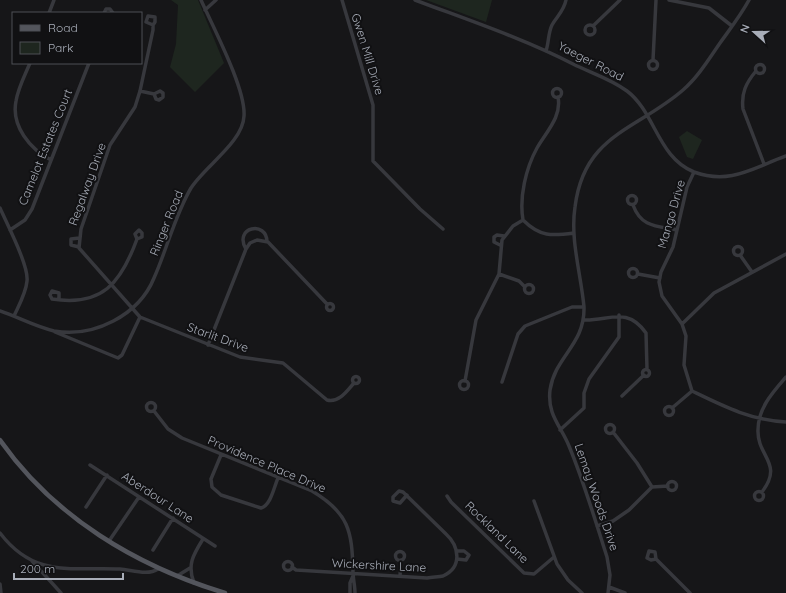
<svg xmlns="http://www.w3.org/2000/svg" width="786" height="593" viewBox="0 0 786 593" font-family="Quicksand,sans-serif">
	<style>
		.green { fill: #1e261f }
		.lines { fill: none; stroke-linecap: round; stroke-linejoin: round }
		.minor { stroke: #37383d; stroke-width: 3.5 }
		.major { stroke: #53555c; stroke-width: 4.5 }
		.labels { text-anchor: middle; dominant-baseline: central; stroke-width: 4; stroke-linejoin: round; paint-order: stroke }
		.street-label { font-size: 12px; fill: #a8adb8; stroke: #111113 }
	</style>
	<rect width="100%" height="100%" fill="#161618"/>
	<path class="green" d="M 171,0 L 198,0 L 224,63 L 195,92 L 170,67 L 176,44 L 178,5 Z
		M 426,0 L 492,0 L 486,22 Z
		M 687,131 L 702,140 L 693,159 L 687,157 L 679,137 Z"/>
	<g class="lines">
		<path class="minor" d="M 342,0 L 373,105 L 373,161 L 420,209 L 443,229
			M 415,0 C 468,20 522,38 573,64 C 591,73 611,79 627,91 C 655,112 658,158 694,172 C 730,185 753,168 786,156
			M 669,0 L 709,8 L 732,26
			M 205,10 L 216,0
			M 49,13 L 54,0
			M 104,13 L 106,9 L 110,9 L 113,13
			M 153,25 L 146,22 L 148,16 L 155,17 L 155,22 L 153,25 L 153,30 L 140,91 L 135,107 L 110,145 L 81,229 L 79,248 L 140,317 L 240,357 L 283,363 L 327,400 C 339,403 347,391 354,383
			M585 30a5 5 0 1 1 10 0a5 5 0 1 1-10 0Z
			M 593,26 L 620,0
			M 546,51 C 549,42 548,33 552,25 C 557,16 564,11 566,0
			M 653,60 L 656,0
			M648.5 65a4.5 4.5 0 1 1 9 0a4.5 4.5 0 1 1-9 0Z
			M 30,63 C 25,75 18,88 16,101 C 11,126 30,149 51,160
			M755.5 69a4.5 4.5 0 1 1 9 0a4.5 4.5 0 1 1-9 0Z
			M 756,71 C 746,83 741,93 743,109 L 764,164
			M552.5 93a4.5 4.5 0 1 1 9 0a4.5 4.5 0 1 1-9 0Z
			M 140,91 L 154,94 L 156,99 L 159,100 L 163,97 L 163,93 L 160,91 L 154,94
			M 558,97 C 562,117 546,132 537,148 C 526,168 519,197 523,220 C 540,237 552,236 574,233
			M 694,172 L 687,187 L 673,247 L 661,272 L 659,282 L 662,296 L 682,324 L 686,336 L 684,365 L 692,391 C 723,406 750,420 786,422
			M627.5 200a4.5 4.5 0 1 1 9 0a4.5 4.5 0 1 1-9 0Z
			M 633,205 C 641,227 656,226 677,230
			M 0,208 C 7,224 29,266 27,281 C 26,293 19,305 14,316
			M 10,230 L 25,220 L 32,209 L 89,63
			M 79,238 L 71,239 L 71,245 L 79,247
			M 500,245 L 494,242 L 494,237 L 497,235 L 504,236
			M733.5 251a4.5 4.5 0 1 1 9 0a4.5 4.5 0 1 1-9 0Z
			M 246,249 C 233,227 267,220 267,242
			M 740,255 L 752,272
			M628.5 273a4.5 4.5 0 1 1 9 0a4.5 4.5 0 1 1-9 0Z
			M 499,274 L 519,281 L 525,287
			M 638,274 L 660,278
			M524.5 289a4.5 4.5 0 1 1 9 0a4.5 4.5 0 1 1-9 0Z
			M 59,299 L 59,293 L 52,291 L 50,295 L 52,299 C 102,307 121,283 137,239 L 142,237 L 142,233 L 139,230 L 135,234 L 137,239
			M326.5 307a3.5 3.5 0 1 1 7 0a3.5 3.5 0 1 1-7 0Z
			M 0,311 C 18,317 36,327 54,331 C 94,338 139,315 154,278 C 167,249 175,215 191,188 C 205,166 243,142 244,116 C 246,89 213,27 201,0
			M 584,320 C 609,321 627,306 646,333 L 647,369
			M 682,324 L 714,293 L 786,254
			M 55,332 L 118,358 L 122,355 L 140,317
			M 208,345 L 246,249 L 250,243 L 257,240 L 268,242 L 327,304
			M642.5 373a3.5 3.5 0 1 1 7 0a3.5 3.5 0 1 1-7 0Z
			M352.5 380a3.5 3.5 0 1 1 7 0a3.5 3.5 0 1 1-7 0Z
			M459.5 385a4.5 4.5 0 1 1 9 0a4.5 4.5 0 1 1-9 0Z
			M 465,381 L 476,320 L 499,274 L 502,240 L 513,226 L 523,220
			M 502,382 L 518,334 L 525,326 L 572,307 L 584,307
			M 622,396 L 644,375
			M146.5 407a4.5 4.5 0 1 1 9 0a4.5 4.5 0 1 1-9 0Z
			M664.5 411a4.5 4.5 0 1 1 9 0a4.5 4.5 0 1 1-9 0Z
			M 672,408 L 692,391
			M 154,411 L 168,429 L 182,438 L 312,491 C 349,513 352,531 353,571 C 353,579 355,586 355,593
			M605.5 429a4.5 4.5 0 1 1 9 0a4.5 4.5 0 1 1-9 0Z
			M 560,430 L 584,408 L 584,393 L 589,379 L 619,337 L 619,315
			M 613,432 L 637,463 L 652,487
			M 221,455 L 211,479 L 212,487 L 221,495 L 261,508 C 271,505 274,487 278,478
			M 90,465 L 215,546
			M667.5 486a4.5 4.5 0 1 1 9 0a4.5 4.5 0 1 1-9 0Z
			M754.5 496a4.5 4.5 0 1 1 9 0a4.5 4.5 0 1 1-9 0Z
			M 762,492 C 784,463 757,457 758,430 C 758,408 773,392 786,377
			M 447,496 L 451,502 L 524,573 L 534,574 L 554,557
			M 534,501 L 557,564 L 568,580 L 582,593
			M 86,507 L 107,475
			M 597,526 L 613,521 L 629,510 L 652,487 L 668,486
			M 0,533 C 34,578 71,567 120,569 C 132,570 148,576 158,569
			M 109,541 L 139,497
			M 153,550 L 173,518
			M395.5 556a4.5 4.5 0 1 1 9 0a4.5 4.5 0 1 1-9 0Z
			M 457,559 L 466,560 L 469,555 L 464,551 L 457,551
			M 656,559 L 651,560 L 647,558 L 649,551 L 655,552 L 656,559 L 690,593
			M 32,561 L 61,593
			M283.5 566a4.5 4.5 0 1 1 9 0a4.5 4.5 0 1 1-9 0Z
			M 292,567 L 296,570 L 427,578 C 433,577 439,577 443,576 C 463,567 459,546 446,534 L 403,492 L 399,491 L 393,497 L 393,501 L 400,503 L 407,495
			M 177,576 L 190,568
			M 400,576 L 401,560
			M 194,583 C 187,565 193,555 203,539
			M 0,584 L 1,593
			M 609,587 L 625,593
			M 350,593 L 350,583 L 353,576
			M 608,593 L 610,575 L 607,557 C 595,520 584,482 569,446 C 561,426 547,415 550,390 C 555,356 585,345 584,307 C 581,274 570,240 575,207 C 584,134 637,130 683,90 C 698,77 709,59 720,43 C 730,29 741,15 749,0"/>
		<path class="major" d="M 0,440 C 54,517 136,566 225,593"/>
	</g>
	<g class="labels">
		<g class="street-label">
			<text transform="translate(368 54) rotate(73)">Gwen Mill Drive</text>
			<text transform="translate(591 61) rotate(27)">Yaeger Road</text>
			<text transform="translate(45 147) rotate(-68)">Camelot Estates Court</text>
			<text transform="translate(87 184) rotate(-70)">Regalway Drive</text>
			<text transform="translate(671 214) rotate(-74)">Mango Drive</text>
			<text transform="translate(166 223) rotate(-68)">Ringer Road</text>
			<text transform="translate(218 337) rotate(20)">Starlit Drive</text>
			<text transform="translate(267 464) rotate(23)">Providence Place Drive</text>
			<text transform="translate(158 497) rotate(33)">Aberdour Lane</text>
			<text transform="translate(597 497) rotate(71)">Lemay Woods Drive</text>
			<text transform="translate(497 532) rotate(44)">Rockland Lane</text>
			<text transform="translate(379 565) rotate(3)">Wickershire Lane</text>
		</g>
	</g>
	<rect x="12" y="12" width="130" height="52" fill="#111113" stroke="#4d4f55"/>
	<rect x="20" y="25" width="20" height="6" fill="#53555c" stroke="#4d4f55"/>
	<text x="48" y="32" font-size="12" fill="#a8adb8">Road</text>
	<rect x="20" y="42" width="20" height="12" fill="#1e261f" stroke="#4d4f55"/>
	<text x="48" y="52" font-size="12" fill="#a8adb8">Park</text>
	<g transform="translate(754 32) rotate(291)" stroke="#111113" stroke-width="3" paint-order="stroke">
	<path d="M0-3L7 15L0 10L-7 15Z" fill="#a8adb8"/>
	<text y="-6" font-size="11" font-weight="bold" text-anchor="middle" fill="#a8adb8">N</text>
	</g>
	<path d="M14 573v6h109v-6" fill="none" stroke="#a8adb8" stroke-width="2"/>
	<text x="20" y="573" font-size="12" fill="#a8adb8" stroke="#111113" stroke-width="3" paint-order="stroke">200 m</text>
</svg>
